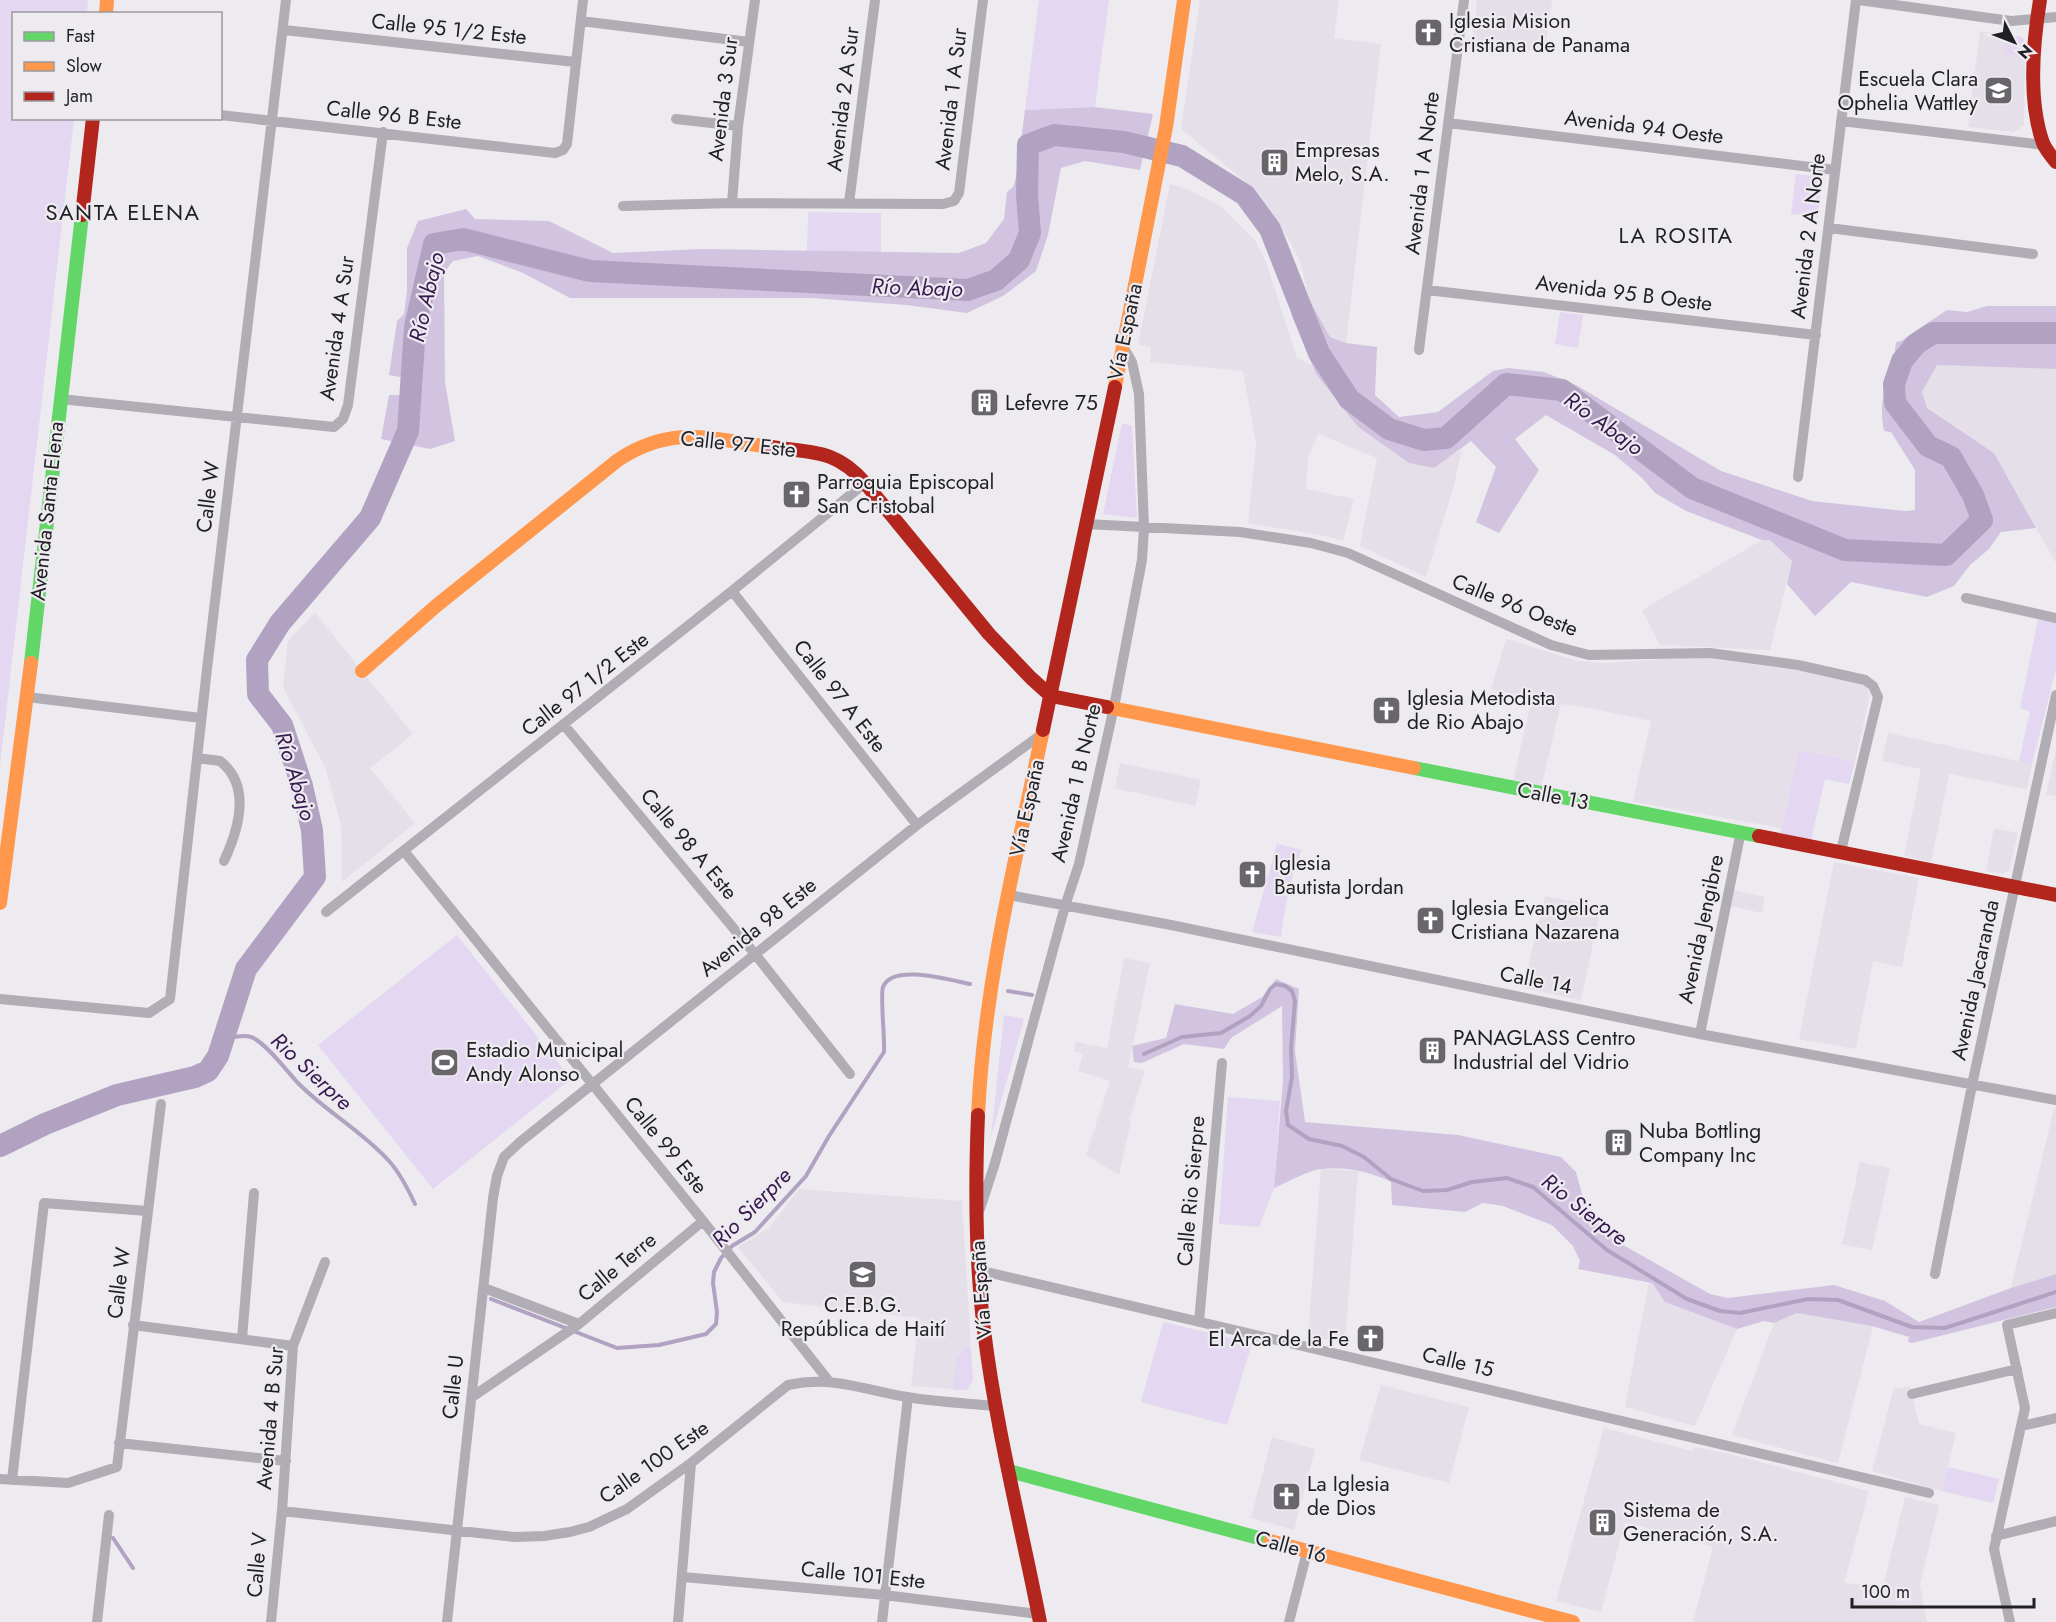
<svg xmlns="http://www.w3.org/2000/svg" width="2056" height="1622" viewBox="0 0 2056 1622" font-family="Jost,sans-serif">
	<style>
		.built { fill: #e4dfe9 }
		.green { fill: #e3d7f1 }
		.forest { fill: #d2c4e0 }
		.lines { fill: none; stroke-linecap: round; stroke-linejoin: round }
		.stream { stroke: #b1a2c2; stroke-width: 4 }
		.river { stroke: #b1a2c2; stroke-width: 22 }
		.street { stroke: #b0adb4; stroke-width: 10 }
		.fast { stroke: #63d668; stroke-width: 14 }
		.slow { stroke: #ff974d; stroke-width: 14 }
		.jam { stroke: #b3261e; stroke-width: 14 }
		.labels { text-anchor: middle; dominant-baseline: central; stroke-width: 4.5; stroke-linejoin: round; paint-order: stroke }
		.poi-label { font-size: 21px; fill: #201f22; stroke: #edeaf0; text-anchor: start }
		.street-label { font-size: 21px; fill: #201f22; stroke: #edeaf0 }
		.neighbourhood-label { font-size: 22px; letter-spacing: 1.5px; fill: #201f22; stroke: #edeaf0 }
		.water-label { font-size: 22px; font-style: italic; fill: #371950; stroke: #edeaf0 }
	</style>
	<rect width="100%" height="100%" fill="#edebef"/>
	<path class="built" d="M 1200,0 L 1339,0 L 1334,38 L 1381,44 L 1346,343 L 1330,337 L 1310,301 L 1300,261 L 1288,238 L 1253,188 L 1181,129 Z
		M 1477,0 L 1552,0 L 1545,52 L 1472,44 Z
		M 1980,31 L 2022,37 L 2025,42 L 2024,125 L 2014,132 L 1968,127 Z
		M 1170,184 L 1189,190 L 1221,206 L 1254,239 L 1266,262 L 1297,358 L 1312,365 L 1316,374 L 1358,427 L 1409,463 L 1434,467 L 1462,449 L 1454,485 L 1426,577 L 1360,546 L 1377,458 L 1318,434 L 1308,458 L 1306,489 L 1354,499 L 1343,541 L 1326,536 L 1248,523 L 1256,444 L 1243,371 L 1150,362 L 1151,347 L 1138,345 Z
		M 1937,365 L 2056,369 L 2056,563 L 1994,453 L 1927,408 L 1922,392 Z
		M 1762,540 L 1770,540 L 1792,561 L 1770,650 L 1660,645 L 1642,610 Z
		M 315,613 L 413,734 L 370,768 L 415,823 L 342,882 L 341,825 L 325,767 L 283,687 L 288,641 Z
		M 1506,639 L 1578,661 L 1607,663 L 1696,657 L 1811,672 L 1865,685 L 1870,695 L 1855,761 L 1799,750 L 1781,828 L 1640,803 L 1633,802 L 1651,721 L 1594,709 L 1561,704 L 1541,788 L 1513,781 L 1532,698 L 1491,689 Z
		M 1888,733 L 2032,764 L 2027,789 L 1949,774 L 1931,862 L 1904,856 L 1921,769 L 1882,761 Z
		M 2056,749 L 2056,796 L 2046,794 Z
		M 1120,763 L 1201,780 L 1195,806 L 1115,788 Z
		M 1994,828 L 2018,833 L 2009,870 L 2002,874 L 1986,871 Z
		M 1834,862 L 1919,878 L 1902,967 L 1873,961 L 1856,1049 L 1799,1039 Z
		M 1733,890 L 1765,897 L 1762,913 L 1730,906 Z
		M 1545,896 L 1601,907 L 1581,1000 L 1523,988 Z
		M 1124,958 L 1150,963 L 1128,1067 L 1145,1071 L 1129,1121 L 1131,1121 L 1119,1175 L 1086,1155 L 1110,1081 L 1078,1071 L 1083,1054 L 1074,1051 L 1076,1042 L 1107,1048 Z
		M 2054,1109 L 2056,1109 L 2056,1274 L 2011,1288 Z
		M 1860,1162 L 1890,1168 L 1872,1250 L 1842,1244 Z
		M 1321,1169 L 1358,1171 L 1345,1343 L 1308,1336 Z
		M 799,1189 L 962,1201 L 973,1380 L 967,1390 L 911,1386 L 919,1318 L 783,1302 L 738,1247 L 769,1228 Z
		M 1649,1282 L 1652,1283 L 1665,1302 L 1737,1329 L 1695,1426 L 1625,1407 Z
		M 1797,1313 L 1873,1326 L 1838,1463 L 1732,1435 L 1774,1323 Z
		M 1381,1385 L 1469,1407 L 1449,1483 L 1359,1460 Z
		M 1910,1386 L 1919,1424 L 1956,1433 L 1942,1491 L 1872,1471 L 1894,1387 L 1901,1388 Z
		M 1604,1428 L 1692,1451 L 1694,1447 L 1738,1456 L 1869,1491 L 1844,1583 L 1883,1586 L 1905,1497 L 1939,1505 L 1920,1585 L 1927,1622 L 1693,1622 L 1713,1547 L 1625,1522 L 1601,1612 L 1556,1601 Z
		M 1272,1437 L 1315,1449 L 1294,1530 L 1251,1518 Z"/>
	<path class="green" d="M 0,0 L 88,0 L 87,13 L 14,14 L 14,118 L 74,119 L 0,766 Z
		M 1039,0 L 1109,0 L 1095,107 L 1025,110 Z
		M 2007,35 L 2022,37 L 2025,42 L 2025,56 L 2004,54 Z
		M 1796,174 L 1822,177 L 1818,217 L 1791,214 Z
		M 808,212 L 881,213 L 881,252 L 807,252 Z
		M 1560,312 L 1583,315 L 1578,348 L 1555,344 Z
		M 1122,423 L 1132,426 L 1137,518 L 1103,514 Z
		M 2038,619 L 2056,623 L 2056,669 L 2032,764 L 2019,761 L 2030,711 L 2020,708 Z
		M 1799,750 L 1855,761 L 1849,784 L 1825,779 L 1811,840 L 1780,834 Z
		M 1277,844 L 1302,850 C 1290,878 1285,907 1281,937 L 1252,932 Z
		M 457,935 L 571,1079 L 433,1189 L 318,1045 Z
		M 1004,1015 L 1024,1019 L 991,1137 Z
		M 1228,1097 L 1280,1101 L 1274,1188 L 1259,1227 L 1219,1224 Z
		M 1163,1322 L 1252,1343 L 1227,1425 L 1141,1402 Z
		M 966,1348 L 971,1349 L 973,1380 L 967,1390 L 953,1390 L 957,1357 Z
		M 1948,1467 L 1999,1479 L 1993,1503 L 1942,1491 Z"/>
	<path class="forest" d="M 1095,107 L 1153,114 L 1140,170 L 1085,161 L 1061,168 L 1048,235 L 1036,271 L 1003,296 L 967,313 L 906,305 L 811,298 L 570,298 L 523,273 L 478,256 L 453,261 L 444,272 L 445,382 L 455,441 L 430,449 L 381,439 L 389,395 L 405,395 L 405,378 L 389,375 L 397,321 L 404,314 L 407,290 L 407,248 L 418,221 L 466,209 L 475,219 L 549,221 L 613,253 L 702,249 L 959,253 L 986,243 L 1004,219 L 1007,192 L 1013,187 L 1016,177 L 1025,110 Z
		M 1310,301 L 1330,337 L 1346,343 L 1377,347 L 1375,395 L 1399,417 L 1438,412 L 1493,371 L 1508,368 L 1544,372 L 1576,385 L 1721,471 L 1812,501 L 1905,511 L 1915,510 L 1915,470 L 1891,432 L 1884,431 C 1879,408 1884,387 1890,365 L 1893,365 L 1896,342 L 1901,341 L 1947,310 L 1967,312 L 1987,306 L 2056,306 L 2056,369 L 1937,365 L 1922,392 L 1927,408 L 1994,453 L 2036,528 L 2001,532 L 1989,549 L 1970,565 L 1954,586 L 1927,597 L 1851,582 L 1815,616 L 1787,584 L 1792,561 L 1770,540 L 1762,540 L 1686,511 L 1655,493 L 1642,478 L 1615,455 L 1546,415 L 1515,439 L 1539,470 L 1499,533 L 1476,522 L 1496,467 L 1471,441 L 1434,468 L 1409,463 L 1358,427 L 1316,374 L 1291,314 Z
		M 1276,979 L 1299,989 L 1295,1051 L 1305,1122 L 1458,1135 L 1561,1157 L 1576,1172 L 1587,1212 L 1616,1241 L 1710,1294 L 1728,1298 L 1834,1285 L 1885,1301 L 1919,1322 L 2011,1288 L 2056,1274 L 2056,1307 L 1912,1343 L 1908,1342 L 1909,1337 L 1872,1326 L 1797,1313 L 1774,1323 L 1764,1321 L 1737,1329 L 1665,1302 L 1652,1283 L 1578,1269 L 1580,1261 L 1573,1246 L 1552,1225 L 1503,1206 L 1483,1203 L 1465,1212 L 1392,1205 L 1391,1182 C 1371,1172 1345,1166 1322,1169 C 1309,1170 1288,1182 1274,1188 L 1283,1081 L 1282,1006 L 1231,1038 L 1224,1049 L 1184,1044 L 1142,1063 L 1134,1062 L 1132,1046 L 1166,1038 L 1175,1004 L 1233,1014 L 1262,997 Z"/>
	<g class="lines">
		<path class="stream" d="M 1008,991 L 1032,995
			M 223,1040 C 232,1038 242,1034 251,1037 C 264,1041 287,1071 297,1082 C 325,1111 362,1131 389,1161 C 400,1173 408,1189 415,1204
			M 1144,1054 L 1182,1037 L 1221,1033 L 1250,1016 L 1261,1006 L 1270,989 L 1276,984 L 1285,986 L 1292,991 L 1295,1001 L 1291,1048 L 1292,1077 L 1286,1111 L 1288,1125 L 1309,1139 L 1342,1146 L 1364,1157 L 1391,1179 L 1423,1191 L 1447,1190 L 1472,1182 L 1507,1178 L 1533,1187 L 1607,1250 L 1687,1299 L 1720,1311 L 1740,1313 L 1808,1299 L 1838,1300 L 1912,1327 L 1945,1328 L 2056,1292
			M 491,1299 L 617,1348 L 659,1345 L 706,1334 L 716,1324 L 717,1312 L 713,1283 L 714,1272 L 721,1258 L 732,1246 L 755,1232 L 806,1176 L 829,1136 L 884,1052 C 885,1038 880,995 883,987 C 892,963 950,980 970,984
			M 113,1538 L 133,1568"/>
		<path class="river" d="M 0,1146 L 45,1124 L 117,1095 L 195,1077 L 208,1071 L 218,1056 L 246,969 L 315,877 L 312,830 L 302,786 L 282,725 L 258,694 L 257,660 L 280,623 L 370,518 L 408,431 L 415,327 L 434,244 L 463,239 L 590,271 L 968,290 L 996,280 L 1019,260 L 1030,233 L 1027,195 L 1028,145 L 1054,135 L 1124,142 L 1182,156 L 1245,195 L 1270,229 L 1319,353 L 1349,399 L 1389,429 L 1424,440 L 1446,438 L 1506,384 L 1562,390 L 1692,488 L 1845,550 L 1946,555 L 1982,520 L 1973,495 L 1951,457 L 1928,446 L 1895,403 L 1894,384 L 1902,361 L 1916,344 L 1933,333 L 2056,333"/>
		<path class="street" d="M 1859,0 L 2011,21 L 2056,17
			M 581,21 L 749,42
			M 284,30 L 575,62
			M 220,115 L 555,153 L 563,150 L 567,144 L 583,0
			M 676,119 L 738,126
			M 1841,121 L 2044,145
			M 1448,123 L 1835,170
			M 732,203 L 738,126 L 755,0
			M 849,203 L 875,0
			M 623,206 L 732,203 L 943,204 L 954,201 L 959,193 L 983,0
			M 1829,228 L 2033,254
			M 1427,290 L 1816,335
			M 1419,350 L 1464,0
			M 60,399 L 334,427 L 343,419 L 348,405 L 383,132
			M 1798,477 L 1856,0
			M 1086,524 L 1240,532 L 1311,543 L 1348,553 L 1551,645 L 1589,655 L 1710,653 L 1798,665 L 1865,680 L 1873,686 L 1878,697 L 1841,851
			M 732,591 L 917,825
			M 1966,598 L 2056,618
			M 27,697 L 201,718
			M 564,725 L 755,954 L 850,1074
			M 197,758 L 220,761 C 252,786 238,831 224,861
			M 404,851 L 703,1221 L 828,1380
			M 1009,895 L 1171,925 L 1700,1034 L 2056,1100
			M 326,912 L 732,591 L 865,483
			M 0,999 L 149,1013 L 170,999 L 207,669 L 286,0
			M 1700,1034 L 1741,831
			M 980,1209 L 995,1163 L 1065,906 L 1079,864 L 1114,707 L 1142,560 L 1144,528 L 1139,394 L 1132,362 L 1122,345
			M 978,1270 L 1929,1493
			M 1935,1274 L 1972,1085 L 2056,695
			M 484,1288 L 579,1324
			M 1199,1322 L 1222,1063
			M 133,1325 L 293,1346
			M 242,1339 L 254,1193
			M 1912,1394 L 2017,1369
			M 472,1397 L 579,1324 L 703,1221
			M 2022,1426 L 2056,1418
			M 119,1443 L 286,1461
			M 0,1479 L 68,1483 L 117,1467 L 161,1104
			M 12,1480 L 44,1203 L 147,1211
			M 282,1511 L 514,1537 L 544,1536 L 570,1532 L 589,1527 L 627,1509 L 691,1463 L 788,1385 C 832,1375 864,1390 907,1397 C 936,1402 966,1403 995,1406
			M 1996,1536 L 2056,1521
			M 683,1577 L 884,1595 L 1038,1614
			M 97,1622 L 109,1515
			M 271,1622 L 282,1511 L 293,1346 L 325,1262
			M 447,1622 L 493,1198 L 497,1176 L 504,1157 L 520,1142 L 917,825 L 1042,734
			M 678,1622 L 691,1463
			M 882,1622 L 908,1397
			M 1289,1622 L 1307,1552
			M 2010,1622 L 1994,1549 L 2025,1408 L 2007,1325 L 2056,1313"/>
		<path class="fast" d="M 31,663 L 82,215
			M 1414,768 L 1759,836
			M 1009,1471 L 1270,1541"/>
		<path class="slow" d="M 106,14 L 107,0
			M 1115,387 L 1166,127 L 1184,0
			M 362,671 L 436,606 L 618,460 C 673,424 711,439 771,447
			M 1107,707 L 1414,768
			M 0,903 L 31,663
			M 978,1115 C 984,985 1016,857 1043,730
			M 1270,1541 L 1573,1622"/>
		<path class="jam" d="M 2040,0 C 2033,43 2028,101 2043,143 C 2046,150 2051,156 2056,162
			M 82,215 L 93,118
			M 771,447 C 812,453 836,449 865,483 L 989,634 L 1031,678 L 1051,696 L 1107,707
			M 1043,730 L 1115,387
			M 1759,836 L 2056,895
			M 978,1115 C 975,1187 975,1258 984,1330 C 996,1428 1021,1525 1040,1622"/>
	</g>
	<defs>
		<symbol id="church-square" viewBox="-11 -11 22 22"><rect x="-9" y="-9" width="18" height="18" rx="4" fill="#68666a" stroke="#edeaf0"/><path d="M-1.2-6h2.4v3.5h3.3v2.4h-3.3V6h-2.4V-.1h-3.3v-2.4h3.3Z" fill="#fff"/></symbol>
		<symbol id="school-square" viewBox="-11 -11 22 22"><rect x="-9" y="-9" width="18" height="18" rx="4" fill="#68666a" stroke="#edeaf0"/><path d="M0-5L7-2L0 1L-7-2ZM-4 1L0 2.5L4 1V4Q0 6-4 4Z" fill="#fff"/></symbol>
		<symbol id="building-square" viewBox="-11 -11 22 22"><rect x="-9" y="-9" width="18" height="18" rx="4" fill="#68666a" stroke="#edeaf0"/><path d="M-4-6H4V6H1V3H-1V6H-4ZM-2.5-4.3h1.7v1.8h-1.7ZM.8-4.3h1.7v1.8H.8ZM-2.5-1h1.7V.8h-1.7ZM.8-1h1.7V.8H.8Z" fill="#fff"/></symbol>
		<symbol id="stadium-square" viewBox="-11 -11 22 22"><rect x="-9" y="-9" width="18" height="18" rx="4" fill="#68666a" stroke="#edeaf0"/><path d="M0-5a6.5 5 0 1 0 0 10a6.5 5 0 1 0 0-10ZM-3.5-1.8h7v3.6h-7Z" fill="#fff"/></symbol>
	</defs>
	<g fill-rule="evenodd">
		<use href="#church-square" x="1412" y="16" width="33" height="33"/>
		<use href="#school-square" x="1982" y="74" width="33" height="33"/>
		<use href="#building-square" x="1258" y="146" width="33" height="33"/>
		<use href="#building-square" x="968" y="386" width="33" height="33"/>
		<use href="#church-square" x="780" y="478" width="33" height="33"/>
		<use href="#church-square" x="1370" y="694" width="33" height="33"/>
		<use href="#church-square" x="1236" y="858" width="33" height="33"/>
		<use href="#church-square" x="1414" y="904" width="33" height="33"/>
		<use href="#building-square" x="1416" y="1034" width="33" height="33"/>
		<use href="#stadium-square" x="428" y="1046" width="33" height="33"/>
		<use href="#building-square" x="1602" y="1126" width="33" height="33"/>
		<use href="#school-square" x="846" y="1258" width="33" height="33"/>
		<use href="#church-square" x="1354" y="1322" width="33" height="33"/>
		<use href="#church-square" x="1270" y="1480" width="33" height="33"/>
		<use href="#building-square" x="1586" y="1506" width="33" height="33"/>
	</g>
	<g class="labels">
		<g class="poi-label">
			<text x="1449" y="21">Iglesia Mision<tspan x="1449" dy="24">Cristiana de Panama</tspan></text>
			<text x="1978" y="79" text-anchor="end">Escuela Clara<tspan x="1978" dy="24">Ophelia Wattley</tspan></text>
			<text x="1295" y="150">Empresas<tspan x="1295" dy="24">Melo, S.A.</tspan></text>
			<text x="1005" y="403">Lefevre 75</text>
			<text x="817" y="482">Parroquia Episcopal<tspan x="817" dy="24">San Cristobal</tspan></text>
			<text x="1407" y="698">Iglesia Metodista<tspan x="1407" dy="24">de Rio Abajo</tspan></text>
			<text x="1274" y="863">Iglesia<tspan x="1274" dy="24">Bautista Jordan</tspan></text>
			<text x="1451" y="908">Iglesia Evangelica<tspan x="1451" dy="24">Cristiana Nazarena</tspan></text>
			<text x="1453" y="1038">PANAGLASS Centro<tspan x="1453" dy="24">Industrial del Vidrio</tspan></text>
			<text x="466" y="1050">Estadio Municipal<tspan x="466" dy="24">Andy Alonso</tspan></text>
			<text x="1639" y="1131">Nuba Bottling<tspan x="1639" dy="24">Company Inc</tspan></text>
			<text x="863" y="1305" text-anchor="middle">C.E.B.G.<tspan x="863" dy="24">República de Haití</tspan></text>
			<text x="1349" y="1339" text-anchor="end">El Arca de la Fe</text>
			<text x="1307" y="1484">La Iglesia<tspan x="1307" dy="24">de Dios</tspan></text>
			<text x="1623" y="1510">Sistema de<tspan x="1623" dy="24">Generación, S.A.</tspan></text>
		</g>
		<g class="street-label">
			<text transform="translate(449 29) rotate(6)">Calle 95 1/2 Este</text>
			<text transform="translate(723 99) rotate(-83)">Avenida 3 Sur</text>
			<text transform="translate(843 99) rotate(-83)">Avenida 2 A Sur</text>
			<text transform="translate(951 99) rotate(-83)">Avenida 1 A Sur</text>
			<text transform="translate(394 115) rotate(6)">Calle 96 B Este</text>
			<text transform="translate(1644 127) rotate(7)">Avenida 94 Oeste</text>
			<text transform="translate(1422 173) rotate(-83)">Avenida 1 A Norte</text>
			<text transform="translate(1808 236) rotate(-83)">Avenida 2 A Norte</text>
			<text transform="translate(1624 293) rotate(7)">Avenida 95 B Oeste</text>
			<text transform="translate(337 328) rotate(-82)">Avenida 4 A Sur</text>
			<text transform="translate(1125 332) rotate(-78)">Vía España</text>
			<text transform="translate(738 444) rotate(6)">Calle 97 Este</text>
			<text transform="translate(208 497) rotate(-83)">Calle W</text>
			<text transform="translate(47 511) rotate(-84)">Avenida Santa Elena</text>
			<text transform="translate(1515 605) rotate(22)">Calle 96 Oeste</text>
			<text transform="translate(585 684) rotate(-38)">Calle 97 1/2 Este</text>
			<text transform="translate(840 696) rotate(52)">Calle 97 A Este</text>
			<text transform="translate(1076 783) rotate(-77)">Avenida 1 B Norte</text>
			<text transform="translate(1553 796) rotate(11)">Calle 13</text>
			<text transform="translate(1027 808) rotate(-78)">Vía España</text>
			<text transform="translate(689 844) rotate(50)">Calle 98 A Este</text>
			<text transform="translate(758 927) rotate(-39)">Avenida 98 Este</text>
			<text transform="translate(1701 929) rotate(-78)">Avenida Jengibre</text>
			<text transform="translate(1536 980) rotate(11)">Calle 14</text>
			<text transform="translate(1975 980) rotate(-78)">Avenida Jacaranda</text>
			<text transform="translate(666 1145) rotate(51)">Calle 99 Este</text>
			<text transform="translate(1191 1191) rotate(-85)">Calle Rio Sierpre</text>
			<text transform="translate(617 1267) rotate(-40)">Calle Terre</text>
			<text transform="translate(119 1283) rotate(-83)">Calle W</text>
			<text transform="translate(981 1290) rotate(-94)">Vía España</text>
			<text transform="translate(1458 1362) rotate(13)">Calle 15</text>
			<text transform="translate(453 1387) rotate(-84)">Calle U</text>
			<text transform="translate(270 1418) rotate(-85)">Avenida 4 B Sur</text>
			<text transform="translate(654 1462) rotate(-35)">Calle 100 Este</text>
			<text transform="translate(1291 1547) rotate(15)">Calle 16</text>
			<text transform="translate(257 1565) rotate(-85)">Calle V</text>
			<text transform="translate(863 1575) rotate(6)">Calle 101 Este</text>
		</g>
		<g class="neighbourhood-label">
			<text x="123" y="212">SANTA ELENA</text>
			<text x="1676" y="235">LA ROSITA</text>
		</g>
		<g class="water-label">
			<text transform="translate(917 287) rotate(2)">Río Abajo</text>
			<text transform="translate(426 297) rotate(-77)">Río Abajo</text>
			<text transform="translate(1604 423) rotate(36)">Río Abajo</text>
			<text transform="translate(296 776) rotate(73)">Río Abajo</text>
			<text transform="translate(312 1071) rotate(43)">Rio Sierpre</text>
			<text transform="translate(751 1207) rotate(-45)">Rio Sierpre</text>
			<text transform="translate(1585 1209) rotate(38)">Rio Sierpre</text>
		</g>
	</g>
	<rect x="12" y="12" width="210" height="108" fill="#edeaf0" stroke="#9b999e" stroke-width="1.5"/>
	<rect x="24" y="32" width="30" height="9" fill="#63d668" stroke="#9b999e" stroke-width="1.5"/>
	<text x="66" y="42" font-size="18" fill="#201f22">Fast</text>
	<rect x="24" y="62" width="30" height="9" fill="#ff974d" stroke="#9b999e" stroke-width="1.5"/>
	<text x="66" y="72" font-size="18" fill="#201f22">Slow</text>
	<rect x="24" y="92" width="30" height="9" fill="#b3261e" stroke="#9b999e" stroke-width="1.5"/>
	<text x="66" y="102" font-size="18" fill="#201f22">Jam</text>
	<g transform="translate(2014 42) rotate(132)" stroke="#edeaf0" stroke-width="4.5" paint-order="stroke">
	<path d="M0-4.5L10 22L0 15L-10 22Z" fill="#201f22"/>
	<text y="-9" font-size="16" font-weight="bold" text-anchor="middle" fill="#201f22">N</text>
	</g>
	<path d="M1852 1598v9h182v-9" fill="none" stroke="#201f22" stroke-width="3"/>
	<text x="1861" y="1598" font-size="18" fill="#201f22" stroke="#edeaf0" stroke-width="4.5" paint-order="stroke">100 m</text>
</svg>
